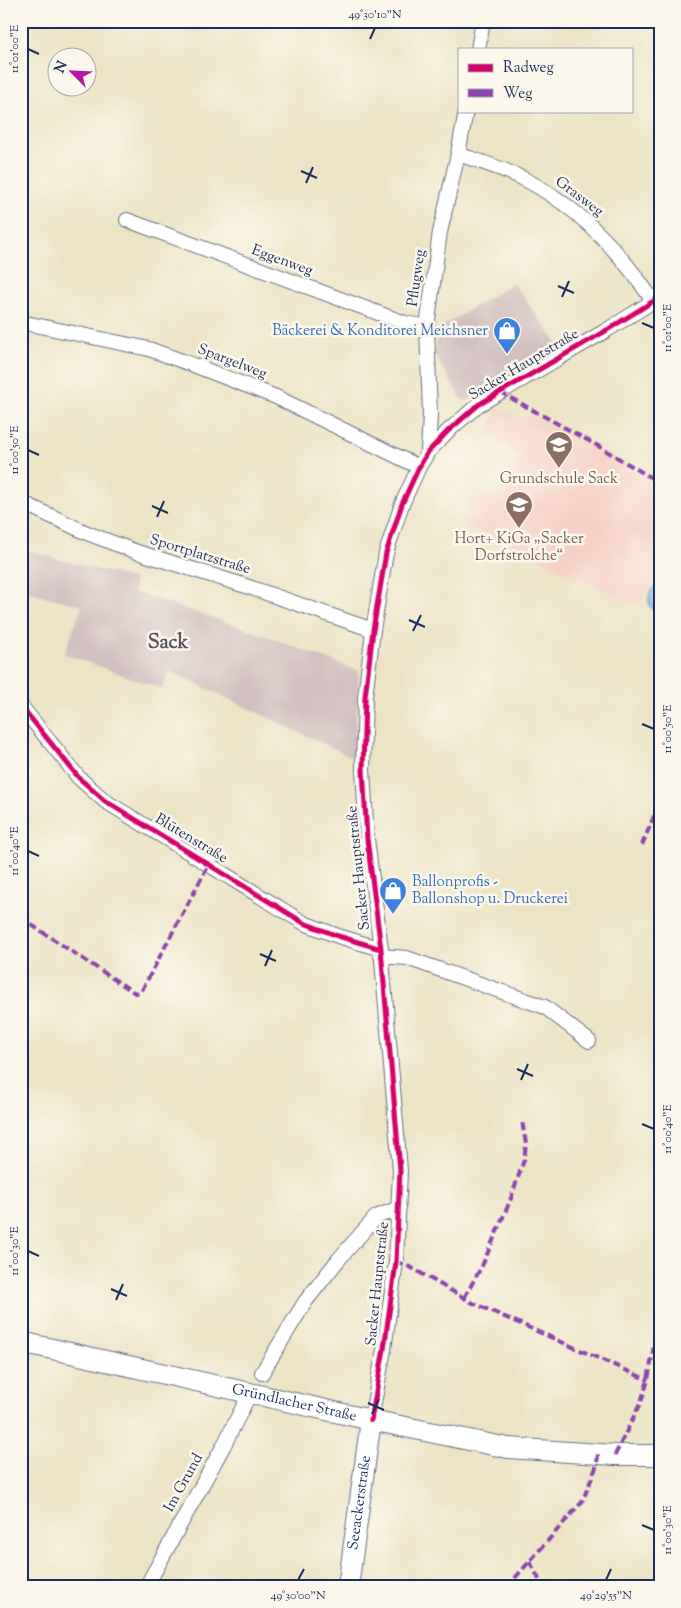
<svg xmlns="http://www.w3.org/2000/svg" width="681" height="1608" viewBox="0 0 681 1608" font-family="'Sorts Mill Goudy',serif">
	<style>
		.built { fill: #f7d1c6 }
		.industrial { fill: #d2bfbf }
		.water { fill: #73a7e0; stroke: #476b9f }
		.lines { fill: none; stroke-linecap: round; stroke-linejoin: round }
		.street-casing { stroke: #646e82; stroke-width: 16 }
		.secondary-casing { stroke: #646e82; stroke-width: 22 }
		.street { stroke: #fff; stroke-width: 14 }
		.secondary { stroke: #fff; stroke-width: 20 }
		.quiet { stroke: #8e44ad; stroke-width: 4; stroke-dasharray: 8 4; stroke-linecap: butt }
		.cycleway-casing { stroke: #fbf7ec; stroke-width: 8 }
		.cycleway { stroke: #d6006c; stroke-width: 5 }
		.ticks { fill: none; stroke: #1b2f5e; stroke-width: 2 }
		.labels { text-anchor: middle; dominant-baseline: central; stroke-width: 5; stroke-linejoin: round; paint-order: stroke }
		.street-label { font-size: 15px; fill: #1b2f5e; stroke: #fbf7ec }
		.shop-label { font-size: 15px; fill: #366cbe; stroke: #fbf7ec; text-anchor: end }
		.education-label { font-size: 15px; fill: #785e54; stroke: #fbf7ec }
		.district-label { font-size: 20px; font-weight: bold; fill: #5a5463; stroke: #fbf7ec }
		.neatline { fill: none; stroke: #1b2f5e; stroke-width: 2 }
		.ticks-label { font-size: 12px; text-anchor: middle; fill: #1b2f5e }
	</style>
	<rect width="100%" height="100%" fill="#fbf7ec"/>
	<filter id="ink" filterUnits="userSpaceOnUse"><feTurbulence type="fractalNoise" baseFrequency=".02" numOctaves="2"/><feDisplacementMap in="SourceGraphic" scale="10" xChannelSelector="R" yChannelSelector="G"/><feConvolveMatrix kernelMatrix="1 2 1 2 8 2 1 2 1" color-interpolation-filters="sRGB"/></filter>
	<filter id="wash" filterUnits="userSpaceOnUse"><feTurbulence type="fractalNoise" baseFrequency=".0096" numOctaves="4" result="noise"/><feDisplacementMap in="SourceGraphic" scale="20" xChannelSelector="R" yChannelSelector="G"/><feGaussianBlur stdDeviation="1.12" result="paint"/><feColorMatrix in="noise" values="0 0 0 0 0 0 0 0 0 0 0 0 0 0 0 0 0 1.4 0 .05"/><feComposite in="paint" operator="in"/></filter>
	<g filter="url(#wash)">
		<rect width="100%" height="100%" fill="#ede4c5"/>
		<path class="built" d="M 498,407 L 523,419 L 527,413 L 600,450 L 660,487 L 660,571 L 638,606 L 460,522 L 476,489 L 503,502 L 513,485 L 514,486 L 508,482 L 521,455 L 497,443 L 499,438 L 486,431 Z"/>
		<path class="industrial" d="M 513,283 L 558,344 L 464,402 L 435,356 L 438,329 Z
			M 21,549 L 134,579 L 134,592 L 247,629 L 359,671 L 354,758 L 169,671 L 162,689 L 64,654 L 82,606 L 21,590 Z"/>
		<path class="water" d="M 660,582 L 660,616 C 644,608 645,590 660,582 Z"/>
	</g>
	<g filter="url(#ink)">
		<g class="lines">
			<defs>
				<path id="street" d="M 478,49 L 483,21
					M 458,154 C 481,162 505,169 526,180 C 580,208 620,251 653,301
					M 127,220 L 405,323 L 427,327
					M 21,322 L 149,349 L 196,366 L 276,397 L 419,467
					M 428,452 L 430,415 L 427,327 L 440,232 L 458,154 L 466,111
					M 21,502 L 87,533 L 137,552 L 243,585 L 373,630
					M 21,706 L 79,778 L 105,801 L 304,923 L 338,936 L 381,949
					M 381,956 L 407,958 L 545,1007 L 589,1041
					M 262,1373 L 305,1302 L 339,1259 L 376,1217 L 399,1208
					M 371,1420 L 384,1349 L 396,1262 L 400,1170 L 381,949 L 367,839 L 363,769 L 365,697 L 373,630 L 386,553 L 402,504 L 419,467 L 428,452 L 448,431 L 478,405 L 607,330 L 660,297
					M 146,1587 L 224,1445 L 250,1393"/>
				<g id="secondary">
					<path id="s1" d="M 21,1342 L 371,1420 L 508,1448 L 615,1455 L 660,1455"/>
					<path id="s2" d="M 348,1587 L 371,1420"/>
				</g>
			</defs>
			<use href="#street" class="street-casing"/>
			<use href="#secondary" class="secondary-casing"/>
			<use href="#street" class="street"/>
			<use href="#secondary" class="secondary"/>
			<path class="quiet" d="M 500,392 L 598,446 L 660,483
				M 642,845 L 660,802
				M 21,918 L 135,993 L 141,992 L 209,864
				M 396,1262 L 410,1267 L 473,1303 L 648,1380
				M 464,1298 L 482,1266 L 510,1201 L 524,1160 L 526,1144 L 522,1121
				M 615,1455 L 641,1402 L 648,1380 L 660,1310
				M 530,1562 L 543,1587
				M 507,1587 L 582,1502 L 597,1465 L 598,1454"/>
			<defs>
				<path id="cycleway" d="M 21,706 L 79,778 L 105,801 L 304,923 L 338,936 L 381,949
					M 371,1420 L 384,1349 L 396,1262 L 400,1170 L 381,949 L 367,839 L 363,769 L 365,697 L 373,630 L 386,553 L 402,504 L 419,467 L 428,452 L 448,431 L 478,405 L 607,330 L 660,297"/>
			</defs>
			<use href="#cycleway" class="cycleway-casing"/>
			<use href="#cycleway" class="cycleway"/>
		</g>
	</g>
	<path class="ticks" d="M 370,39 L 375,28M 28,49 L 39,54M 301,171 L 317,178M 306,183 L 313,167M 558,286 L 574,293M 562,297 L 569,281M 642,323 L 654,328M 28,450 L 39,455M 152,506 L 168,513M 157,517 L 164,501M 409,620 L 425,627M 413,631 L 421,615M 642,724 L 654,729M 28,851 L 39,856M 260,954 L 276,961M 265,966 L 272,950M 517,1069 L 533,1076M 521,1080 L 528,1064M 642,1124 L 654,1129M 28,1251 L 39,1256M 111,1289 L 127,1296M 116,1300 L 123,1284M 368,1403 L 384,1410M 372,1414 L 379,1399M 642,1525 L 654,1530M 298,1580 L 304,1569M 606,1580 L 611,1569"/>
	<defs>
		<symbol id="shop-pin" viewBox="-11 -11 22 30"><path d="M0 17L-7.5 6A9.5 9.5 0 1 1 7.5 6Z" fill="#3f7fe0" stroke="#fbf7ec"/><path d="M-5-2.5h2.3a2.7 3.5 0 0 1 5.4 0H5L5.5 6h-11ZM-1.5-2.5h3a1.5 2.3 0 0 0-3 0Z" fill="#fff"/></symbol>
		<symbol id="school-pin" viewBox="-11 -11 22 30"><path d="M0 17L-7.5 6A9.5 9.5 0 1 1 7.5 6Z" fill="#8d6e63" stroke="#fbf7ec"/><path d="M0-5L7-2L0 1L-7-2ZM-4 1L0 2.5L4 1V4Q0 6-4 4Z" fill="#fff"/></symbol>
	</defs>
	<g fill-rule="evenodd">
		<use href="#shop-pin" x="491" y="315" width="32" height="43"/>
		<use href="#school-pin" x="543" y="429" width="32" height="43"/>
		<use href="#school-pin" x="503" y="489" width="32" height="43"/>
		<use href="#shop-pin" x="377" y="875" width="32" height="43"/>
	</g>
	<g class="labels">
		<g class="street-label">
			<text transform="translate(579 197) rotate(37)">Grasweg</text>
			<text transform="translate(282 261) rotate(20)">Eggenweg</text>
			<text transform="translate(417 278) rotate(-82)">Pflugweg</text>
			<text transform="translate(232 362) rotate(21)">Spargelweg</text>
			<text transform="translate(524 365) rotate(-31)">Sacker Hauptstraße</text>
			<text transform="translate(200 555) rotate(17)">Sportplatzstraße</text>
			<text transform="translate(191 839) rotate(31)">Blütenstraße</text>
			<text transform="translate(359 868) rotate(-96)">Sacker Hauptstraße</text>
			<text transform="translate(378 1284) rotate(-84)">Sacker Hauptstraße</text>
			<text stroke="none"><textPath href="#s1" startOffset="280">Gründlacher Straße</textPath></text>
			<text transform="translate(184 1483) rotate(-61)">Im Grund</text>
			<text stroke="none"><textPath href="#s2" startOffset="85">Seeackerstraße</textPath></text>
		</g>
		<g class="shop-label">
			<text x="488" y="331">Bäckerei &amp; Konditorei Meichsner</text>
			<text x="412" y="882" text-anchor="start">Ballonprofis -<tspan x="412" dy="17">Ballonshop u. Druckerei</tspan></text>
		</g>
		<g class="education-label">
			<text x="559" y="479">Grundschule Sack</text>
			<text x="519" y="539">Hort+ KiGa „Sacker<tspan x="519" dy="17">Dorfstrolche“</tspan></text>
		</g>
		<g class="district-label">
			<text x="168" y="643">Sack</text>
		</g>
	</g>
	<rect width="681" height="1608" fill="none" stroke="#fbf7ec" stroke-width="55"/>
	<rect x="458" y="48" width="175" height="65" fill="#fbf7ec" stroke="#a1a7b3"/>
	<rect x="468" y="64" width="25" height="8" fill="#d6006c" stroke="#a1a7b3"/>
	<text x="503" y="72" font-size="15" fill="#1b2f5e">Radweg</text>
	<rect x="468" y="89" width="25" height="8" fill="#8e44ad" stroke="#a1a7b3"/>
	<text x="503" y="98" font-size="15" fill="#1b2f5e">Weg</text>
	<g transform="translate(72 72) rotate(294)"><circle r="24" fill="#fbf7ec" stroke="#a1a7b3"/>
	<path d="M0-4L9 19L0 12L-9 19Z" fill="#b5179e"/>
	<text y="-8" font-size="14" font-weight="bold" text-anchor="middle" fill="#1b2f5e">N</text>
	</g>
	<rect x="28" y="28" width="626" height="1552" class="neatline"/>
	<g class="ticks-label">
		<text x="375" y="18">49°30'10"N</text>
		<text transform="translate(14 49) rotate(-90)" y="4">11°01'00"E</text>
		<text transform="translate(667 328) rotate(-90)" y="4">11°01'00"E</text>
		<text transform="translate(14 450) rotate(-90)" y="4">11°00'50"E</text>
		<text transform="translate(667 729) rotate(-90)" y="4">11°00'50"E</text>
		<text transform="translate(14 851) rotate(-90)" y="4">11°00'40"E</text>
		<text transform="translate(667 1129) rotate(-90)" y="4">11°00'40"E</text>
		<text transform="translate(14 1251) rotate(-90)" y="4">11°00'30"E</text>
		<text transform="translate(667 1530) rotate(-90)" y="4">11°00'30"E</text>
		<text x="298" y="1599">49°30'00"N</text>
		<text x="606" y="1599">49°29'55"N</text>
	</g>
</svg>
